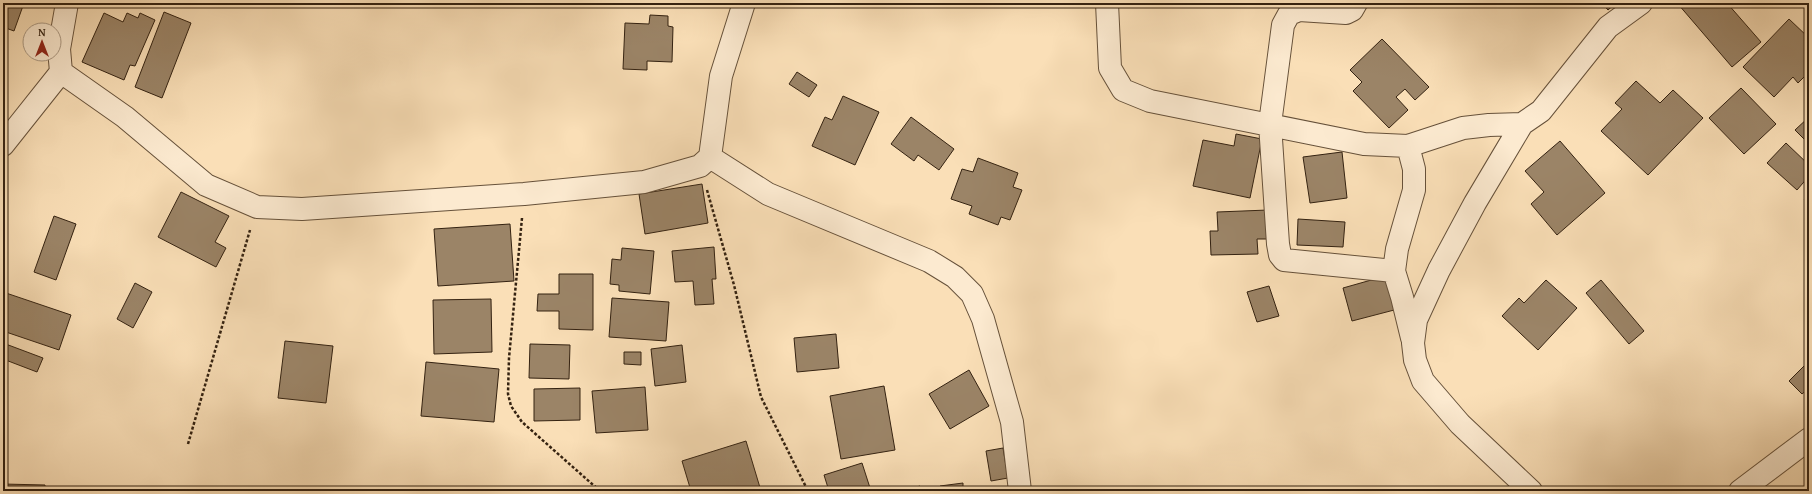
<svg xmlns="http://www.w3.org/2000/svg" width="1812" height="494" viewBox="0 0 1812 494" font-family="'Gentium Book Plus',serif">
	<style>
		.building { fill: #9b8467; stroke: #342211 }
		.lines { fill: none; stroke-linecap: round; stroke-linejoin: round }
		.street-casing { stroke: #66513a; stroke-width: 24 }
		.path { stroke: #342211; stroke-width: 2.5; stroke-dasharray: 3 2; stroke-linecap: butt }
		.street { stroke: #fcead0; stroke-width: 22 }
	</style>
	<rect width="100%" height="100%" fill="#fadfb7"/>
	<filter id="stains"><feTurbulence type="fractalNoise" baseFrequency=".005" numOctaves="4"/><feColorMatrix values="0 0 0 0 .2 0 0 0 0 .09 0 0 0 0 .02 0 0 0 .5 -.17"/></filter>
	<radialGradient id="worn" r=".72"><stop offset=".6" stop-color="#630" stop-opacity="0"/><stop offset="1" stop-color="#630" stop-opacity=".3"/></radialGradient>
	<path class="building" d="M 3,3 L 24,3 L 14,31 L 3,27 Z
		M 1602,3 L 1616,3 L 1608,10 Z
		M 1727,3 L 1761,42 L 1732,67 L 1678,4 Z
		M 164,12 L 191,23 L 162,98 L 135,87 Z
		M 104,13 L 123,22 L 127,13 L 138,18 L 140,13 L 155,20 L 135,66 L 130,65 L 124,80 L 82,62 Z
		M 650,15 L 668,16 L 668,26 L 673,27 L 672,62 L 647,61 L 647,70 L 623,69 L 625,23 L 649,24 Z
		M 1789,19 L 1809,38 L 1809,72 L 1798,83 L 1793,77 L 1774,97 L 1743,67 Z
		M 1382,39 L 1429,87 L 1415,100 L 1405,89 L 1396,97 L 1408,110 L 1389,128 L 1353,91 L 1362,82 L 1350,70 Z
		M 797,72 L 817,85 L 809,97 L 789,84 Z
		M 1636,81 L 1660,103 L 1673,90 L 1703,118 L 1648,175 L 1601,131 L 1622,109 L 1615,103 Z
		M 1741,88 L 1776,124 L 1744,154 L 1709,118 Z
		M 843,96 L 879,112 L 855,165 L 812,146 L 825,117 L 832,120 Z
		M 911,117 L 954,149 L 939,170 L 918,155 L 914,161 L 891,144 Z
		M 1809,117 L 1809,144 L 1795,130 Z
		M 1236,134 L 1262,139 L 1250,198 L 1193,186 L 1203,140 L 1234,146 Z
		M 1560,141 L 1605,193 L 1557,235 L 1531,204 L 1544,192 L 1525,171 Z
		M 1786,143 L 1809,165 L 1809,176 L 1797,190 L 1767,163 Z
		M 1342,152 L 1347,198 L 1310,203 L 1303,157 Z
		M 978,158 L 1018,173 L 1013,187 L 1022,190 L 1010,220 L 1001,217 L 998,225 L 969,214 L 972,206 L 951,199 L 962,169 L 973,172 Z
		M 702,184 L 708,223 L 645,234 L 639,194 Z
		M 181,192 L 229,216 L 215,242 L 226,248 L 216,267 L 158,237 Z
		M 1809,194 L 1809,205 L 1804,200 Z
		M 1268,210 L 1269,239 L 1257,239 L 1258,254 L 1211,255 L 1210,231 L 1218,231 L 1217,212 Z
		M 54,216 L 76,224 L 56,280 L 34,272 Z
		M 1298,219 L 1345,222 L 1343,247 L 1297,245 Z
		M 510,224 L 514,281 L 438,286 L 434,229 Z
		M 714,247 L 716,279 L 712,279 L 714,304 L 695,305 L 693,281 L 675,282 L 672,251 Z
		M 622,248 L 654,251 L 650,294 L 619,291 L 619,285 L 610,284 L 612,259 L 621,260 Z
		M 559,274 L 593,274 L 593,330 L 559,329 L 559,311 L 537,311 L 538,294 L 559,294 Z
		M 1389,275 L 1398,309 L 1352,321 L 1343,288 Z
		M 1546,280 L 1577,308 L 1538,350 L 1502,316 L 1519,298 L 1524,303 Z
		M 1601,280 L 1644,331 L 1629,344 L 1586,293 Z
		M 135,283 L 152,292 L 133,328 L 117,319 Z
		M 1269,286 L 1279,316 L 1257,322 L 1247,292 Z
		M 3,292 L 71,315 L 59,350 L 3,331 Z
		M 612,298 L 669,302 L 666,341 L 609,337 Z
		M 491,299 L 492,352 L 434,354 L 433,300 Z
		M 836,334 L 839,368 L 797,372 L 794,338 Z
		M 285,341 L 333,346 L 326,403 L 278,398 Z
		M 3,343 L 43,358 L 37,372 L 3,359 Z
		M 530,344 L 570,345 L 569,379 L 529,378 Z
		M 682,345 L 686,382 L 655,386 L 651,349 Z
		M 624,352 L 641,352 L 641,365 L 624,364 Z
		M 1809,361 L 1809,388 L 1802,394 L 1789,381 Z
		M 426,362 L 499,369 L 494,422 L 421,416 Z
		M 969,370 L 989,406 L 950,429 L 929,394 Z
		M 884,386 L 895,450 L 841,459 L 830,396 Z
		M 645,387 L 648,430 L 596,433 L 592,391 Z
		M 580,388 L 580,420 L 534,421 L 534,389 Z
		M 746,441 L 761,491 L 691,491 L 682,461 Z
		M 1003,448 L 1008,478 L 991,481 L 986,451 Z
		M 862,463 L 871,491 L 829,491 L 824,475 Z
		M 963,483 L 963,491 L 940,491 L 940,486 Z
		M 3,484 L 45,485 L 45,491 L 3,491 Z
		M 920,486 L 922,491 L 902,491 Z"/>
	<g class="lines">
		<defs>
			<path id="street" d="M 67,3 L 59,49 L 61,72 L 125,117 L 206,185 L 257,207 L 302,209 L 524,194 L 644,182 L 700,166 L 710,157 L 721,76 L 744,3
				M 1107,3 L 1110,68 L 1123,90 L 1150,101 L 1364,144 L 1408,146 L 1463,128 L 1489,125 L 1522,124 L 1541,111 L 1608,27 L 1641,3
				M 1356,3 L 1352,10 L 1346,13 L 1299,10 L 1289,14 L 1283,25 L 1270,124 L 1278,244 L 1280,255 L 1284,260 L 1394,271
				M 1522,124 L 1475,203 L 1439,270 L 1416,320 L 1413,343 L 1415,360 L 1423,381 L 1460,424 L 1531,491
				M 3,145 L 61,72
				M 1408,146 L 1414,169 L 1414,190 L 1397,249 L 1394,271 L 1402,297 L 1412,338
				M 710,157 L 768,194 L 929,261 L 955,277 L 972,294 L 983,319 L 1012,422 L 1020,491
				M 1740,491 L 1809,439"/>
		</defs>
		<use href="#street" class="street-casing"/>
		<path class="path" d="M 707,190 L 734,285 L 761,397 L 808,491
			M 522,218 L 509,358 L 508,394 L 511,406 L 522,422 L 600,491
			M 188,444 L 250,230"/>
		<use href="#street" class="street"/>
	</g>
	<rect width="1812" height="494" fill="none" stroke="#fadfb7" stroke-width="16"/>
	<rect x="4" y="4" width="1804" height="486" fill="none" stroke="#342211" stroke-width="2"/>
	<rect x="8" y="8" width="1796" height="478" fill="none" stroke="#342211"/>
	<g transform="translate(42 42)"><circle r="19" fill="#fcead0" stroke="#ac9a84"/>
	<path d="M0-3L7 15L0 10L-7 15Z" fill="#8f2418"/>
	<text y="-6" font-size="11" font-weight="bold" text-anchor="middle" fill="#342211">N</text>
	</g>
	<rect width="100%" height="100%" filter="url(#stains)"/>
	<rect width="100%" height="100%" fill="url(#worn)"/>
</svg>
